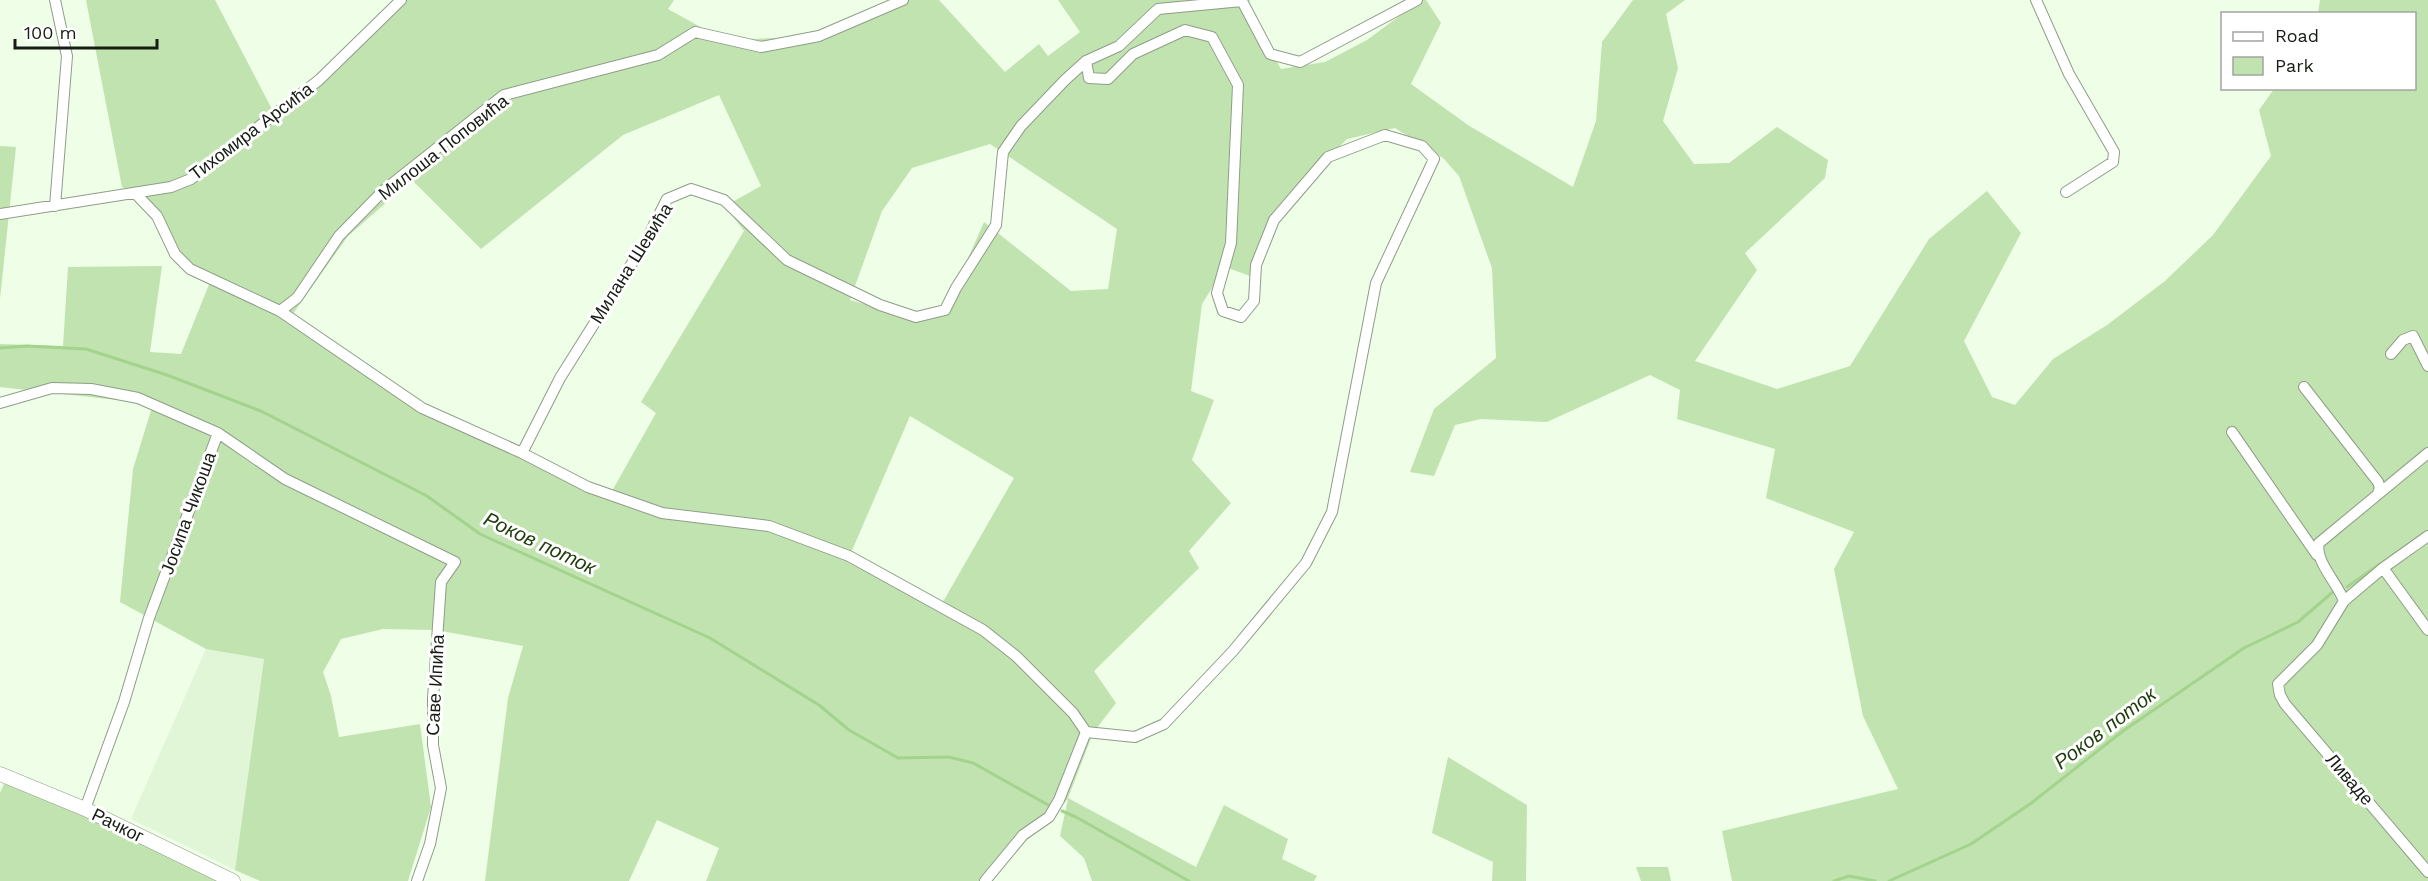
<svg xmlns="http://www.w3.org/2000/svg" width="2428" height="881" viewBox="0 0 2428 881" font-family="'Work Sans',sans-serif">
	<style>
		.built { fill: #e1f5d7 }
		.green { fill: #c1e3b0; fill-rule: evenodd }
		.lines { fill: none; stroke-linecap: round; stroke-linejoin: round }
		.stream { stroke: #a3d38c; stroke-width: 3 }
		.minor-casing { stroke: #8f9d88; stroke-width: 12 }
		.major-casing { stroke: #8f9d88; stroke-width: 15 }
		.minor { stroke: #fff; stroke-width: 10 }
		.major { stroke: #fff; stroke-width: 14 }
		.labels { text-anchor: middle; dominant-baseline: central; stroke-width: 6; stroke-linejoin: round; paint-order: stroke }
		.street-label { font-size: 18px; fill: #171d15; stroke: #fff }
		.water-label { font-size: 20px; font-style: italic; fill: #1f3d0c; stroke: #fff }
	</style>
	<rect width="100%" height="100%" fill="#eefee7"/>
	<path class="built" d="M 206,649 L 264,658 L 235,870 L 131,819 Z"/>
	<path class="green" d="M 86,0 L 215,0 L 274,113 L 350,46 L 394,0 L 674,0 L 668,9 L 724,40 L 799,37 L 878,10 L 895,0 L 939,0 L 1005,72 L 1039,44 L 1048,56 L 1080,32 L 1058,0 L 1250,0 L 1246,8 L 1281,69 L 1325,62 L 1367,40 L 1421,0 L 1426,0 L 1441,23 L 1411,84 L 1468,125 L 1573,187 L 1596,121 L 1602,42 L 1633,0 L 1685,0 L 1666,14 L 1678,68 L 1663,121 L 1694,164 L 1729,163 L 1777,127 L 1828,160 L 1825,178 L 1745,253 L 1757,270 L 1695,361 L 1777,389 L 1850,366 L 1929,239 L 1987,191 L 2021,233 L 1964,341 L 1992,397 L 2015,405 L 2053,359 L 2107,325 L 2165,281 L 2213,235 L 2271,156 L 2259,110 L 2274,89 L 2414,88 L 2414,14 L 2318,13 L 2320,0 L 2428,0 L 2428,881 L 1732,881 L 1722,831 L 1898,789 L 1863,716 L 1834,569 L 1854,532 L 1766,498 L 1775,449 L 1677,419 L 1680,390 L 1650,375 L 1547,422 L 1481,419 L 1455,425 L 1434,476 L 1410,472 L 1434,409 L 1496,358 L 1492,268 L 1459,176 L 1443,158 L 1395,128 L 1347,139 L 1299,187 L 1269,229 L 1253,277 L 1225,267 L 1202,304 L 1191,391 L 1214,400 L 1192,460 L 1231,503 L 1189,551 L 1199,568 L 1094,671 L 1116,703 L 1093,733 L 1068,798 L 1196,867 L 1224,805 L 1288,839 L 1282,859 L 1317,876 L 1314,881 L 1092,881 L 1084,858 L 1060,836 L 1068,799 L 996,871 L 982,881 L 706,881 L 719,848 L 657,820 L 629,881 L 485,881 L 508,698 L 523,646 L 436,630 L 383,629 L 341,639 L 323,672 L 331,696 L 339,737 L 420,724 L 431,807 L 408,881 L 260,881 L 235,870 L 264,659 L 206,649 L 120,602 L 133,469 L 153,404 L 0,387 L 0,344 L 63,346 L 68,267 L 162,266 L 150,352 L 181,354 L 210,282 L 175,261 L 141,195 L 122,187 ZM 719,95 L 761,186 L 725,206 L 744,231 L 641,402 L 656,413 L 608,498 L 418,409 L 290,318 L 348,236 L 412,180 L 481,249 L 623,135 ZM 990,144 L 1117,229 L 1108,289 L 1071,291 L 984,222 L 943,315 L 921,320 L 850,300 L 882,211 L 912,168 ZM 910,416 L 1014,478 L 940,607 L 847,562 Z
		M 0,146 L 16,147 L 0,299 Z
		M 1448,757 L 1527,805 L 1526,881 L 1492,881 L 1493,862 L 1432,833 Z
		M 5,781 L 25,788 L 223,881 L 0,881 L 0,793 Z
		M 1636,867 L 1668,867 L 1671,881 L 1641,881 Z"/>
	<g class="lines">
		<path class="stream" d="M 0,348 L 27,346 L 86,349 L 167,375 L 261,411 L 427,496 L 480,534 L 710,638 L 819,705 L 849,730 L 898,758 L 949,757 L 973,763 L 1050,806
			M 2347,587 L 2380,564
			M 1062,811 L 1076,817 L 1189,881
			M 1834,881 L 1849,876 L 1875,881
			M 1889,881 L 1971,844 L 2030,804 L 2123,731 L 2244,648 L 2298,622 L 2334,591"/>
		<defs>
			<path id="minor" d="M 55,0 L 67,56 L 55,206
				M 2036,0 L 2069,74 L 2114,152 L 2113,162 L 2066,192
				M 135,193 L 157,216 L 175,254 L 190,269 L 280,311 L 422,408 L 522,453 L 588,487 L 662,513 L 769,526 L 849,556 L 983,630 L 1016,656 L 1073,713 L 1086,732
				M 0,214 L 171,187 L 191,179 L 319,80 L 401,0
				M 280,311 L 297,298 L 339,236 L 383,191 L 504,95 L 658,55 L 695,32 L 761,47 L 819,36 L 903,0
				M 2391,354 L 2403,340 L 2413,336 L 2428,366
				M 2304,387 L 2378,482 L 2380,488 L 2378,493
				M 0,403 L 52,388 L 91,389 L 138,398 L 218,433 L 285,479 L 455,562 L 441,582 L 433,699 L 433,745 L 441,788 L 430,844 L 417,881
				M 2232,432 L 2317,555
				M 522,453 L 560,378 L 646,241 L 667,199 L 691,189 L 724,200 L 787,260 L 880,305 L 916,317 L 945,310 L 956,288 L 996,225 L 1003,152 L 1021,126 L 1065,80 L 1086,61 L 1119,46 L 1158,9 L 1242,1 L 1270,54 L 1300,62 L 1417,0
				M 2428,536 L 2383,568 L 2344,601 L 2317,645 L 2278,684 L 2280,695 L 2285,704 L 2428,872
				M 2383,568 L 2428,630
				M 2344,601 C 2338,584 2314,560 2319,543 L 2428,453
				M 1086,732 L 1135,737 L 1164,724 L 1233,651 L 1306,563 L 1332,512 L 1376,283 L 1434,159 L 1422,146 L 1385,135 L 1328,157 L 1274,220 L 1256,265 L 1254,301 L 1241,317 L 1223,311 L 1217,293 L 1231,243 L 1238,85 L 1212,37 L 1185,30 L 1133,54 L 1108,79 L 1089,78 L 1086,61
				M 85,809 L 124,702 L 149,618 L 218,433
				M 985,881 L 1023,835 L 1049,817 L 1059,800 L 1086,732"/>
			<path id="major" d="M 0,774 L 85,809 L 233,881"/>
		</defs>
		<use href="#minor" class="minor-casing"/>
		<use href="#major" class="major-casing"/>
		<use href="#minor" class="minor"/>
		<use href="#major" class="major"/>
	</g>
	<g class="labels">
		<g class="street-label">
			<text transform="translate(251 131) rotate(-37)">Тихомира Арсића</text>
			<text transform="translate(443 147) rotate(-38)">Милоша Поповића</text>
			<text transform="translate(631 263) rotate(-58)">Милана Шевића</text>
			<text transform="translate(188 513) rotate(-70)">Јосипа Чикоша</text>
			<text transform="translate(435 685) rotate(-87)">Саве Ипића</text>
			<text transform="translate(2350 779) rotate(49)">Ливаде</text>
			<text transform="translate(118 825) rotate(26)">Рачког</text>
		</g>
		<g class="water-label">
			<text transform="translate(540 543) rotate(25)">Роков поток</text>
			<text transform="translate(2105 728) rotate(-37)">Роков поток</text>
		</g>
	</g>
	<rect x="2221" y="12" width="195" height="78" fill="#ffffff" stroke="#a2a5a1" stroke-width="1.5"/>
	<rect x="2233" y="32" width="30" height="9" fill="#ffffff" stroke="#a2a5a1" stroke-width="1.5"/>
	<text x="2275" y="42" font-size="18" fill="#171d15">Road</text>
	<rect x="2233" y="57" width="30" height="18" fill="#c1e3b0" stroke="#a2a5a1" stroke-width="1.5"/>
	<text x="2275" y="72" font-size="18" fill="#171d15">Park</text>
	<path d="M15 39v9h142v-9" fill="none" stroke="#171d15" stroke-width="3"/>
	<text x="24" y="39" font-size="18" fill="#171d15" stroke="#ffffff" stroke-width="4.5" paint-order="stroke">100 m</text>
</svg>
